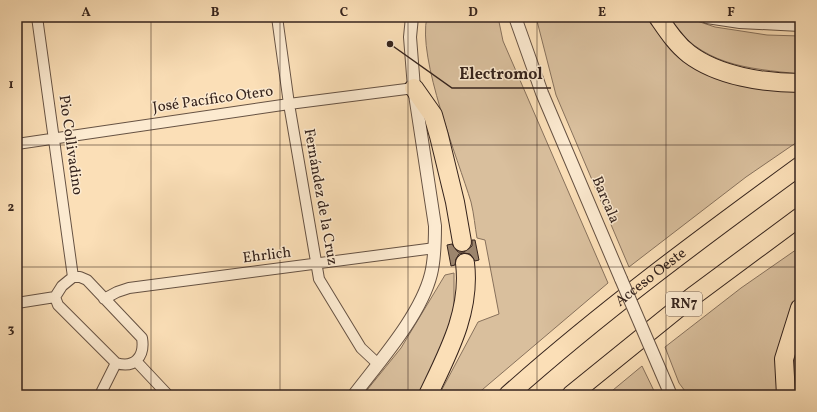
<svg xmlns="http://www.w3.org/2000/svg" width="817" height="412" viewBox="0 0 817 412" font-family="Vollkorn,serif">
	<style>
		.green { fill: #d9bf9d; stroke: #87715c }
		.building { fill: #9c856d; stroke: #35231c }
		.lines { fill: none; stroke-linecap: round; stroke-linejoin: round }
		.minor-casing { stroke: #665243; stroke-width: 12 }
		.tertiary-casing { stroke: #665243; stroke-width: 14 }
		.motorway-casing { stroke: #35231c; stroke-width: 20 }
		.minor { stroke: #fcead0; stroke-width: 10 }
		.tertiary { stroke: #fcead0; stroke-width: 12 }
		.motorway { stroke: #fbdfb7; stroke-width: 18 }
		.tertiary-bridge-casing { stroke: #665243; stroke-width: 14; stroke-linecap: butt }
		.tertiary-bridge { stroke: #fcead0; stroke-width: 12 }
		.grid { fill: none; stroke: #35231c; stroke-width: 1; stroke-opacity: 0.55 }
		.labels { text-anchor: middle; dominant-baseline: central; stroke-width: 3; stroke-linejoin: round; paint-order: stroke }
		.shield { fill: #fcead0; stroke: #715f52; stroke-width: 1 }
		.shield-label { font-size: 14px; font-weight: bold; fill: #35231c }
		.street-label { font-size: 15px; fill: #35231c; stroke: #fcead0 }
		.leader { fill: none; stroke: #35231c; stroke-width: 1.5 }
		.callout-dot { fill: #35231c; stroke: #fcead0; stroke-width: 1.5 }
		.callout-label { font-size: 16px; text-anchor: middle; font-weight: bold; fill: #35231c; stroke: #fcead0; stroke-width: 3; stroke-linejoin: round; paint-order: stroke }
		.neatline { fill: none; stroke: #35231c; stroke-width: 1.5 }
		.grid-label { font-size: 13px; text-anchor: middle; font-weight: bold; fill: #35231c }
	</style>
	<rect width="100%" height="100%" fill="#fbdfb7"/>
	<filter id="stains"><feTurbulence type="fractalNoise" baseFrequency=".005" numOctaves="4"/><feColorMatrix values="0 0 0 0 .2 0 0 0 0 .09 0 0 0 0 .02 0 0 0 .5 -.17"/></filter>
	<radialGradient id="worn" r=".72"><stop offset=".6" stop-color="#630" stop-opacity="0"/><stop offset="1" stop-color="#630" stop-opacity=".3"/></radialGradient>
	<path class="green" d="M 427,17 L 498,17 L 503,41 L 608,283 L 476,395 L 439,395 L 478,322 L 499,314 L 485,240 L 477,238 C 475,227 474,214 471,202 C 458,159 417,58 427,17 Z
		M 536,17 L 651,17 L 678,56 L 800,90 L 800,140 L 746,177 L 629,267 L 556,95 Z
		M 667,17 L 685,17 L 715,27 L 767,35 L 800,36 L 800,74 C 745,68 702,66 667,17 Z
		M 800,247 L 800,301 L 783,395 L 688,395 L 679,383 L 665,347 L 741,288 Z
		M 454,273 L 454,308 L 447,332 L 420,395 L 363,395 L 401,348 L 445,275 Z
		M 800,334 L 800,395 L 796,395 L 791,377 L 797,341 Z
		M 642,366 L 656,395 L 607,395 Z"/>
	<path class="building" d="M 472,240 L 475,240 L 479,260 L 475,261 L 470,254 L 464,253 L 459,254 L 456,259 L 455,265 L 451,266 L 447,245 L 452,244 L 458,252 L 464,252 L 472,246 Z"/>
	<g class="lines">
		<defs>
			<path id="minor" d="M 37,17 L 73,277
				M 277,17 L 289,104 L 319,279 L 361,348 L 378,364
				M 17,144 L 289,104 L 414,88
				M 73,277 L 80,277 L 87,280 L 142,338 C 145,356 135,369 116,363 L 58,305 L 55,297 L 62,286 Z
				M 104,299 L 117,292 L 129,288 L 435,248
				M 17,303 L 55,297
				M 136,361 L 168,395
				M 100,395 L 116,363"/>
			<path id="tertiary" d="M 515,17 L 542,93 L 621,279
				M 707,17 L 740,22 L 800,25
				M 354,395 C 379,362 421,315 431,274 C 435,258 435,242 435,226 L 414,88 L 410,37 L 412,17"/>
			<g id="motorway">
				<path d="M 658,17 C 667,30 676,44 689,54 C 718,76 764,83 800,83"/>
				<path d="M 414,88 L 433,115 L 439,136 L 455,202 L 462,242"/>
				<path d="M 428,395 C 448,353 471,311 465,263"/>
				<path id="s1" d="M 508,395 C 600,313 700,239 800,166"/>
				<path d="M 571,395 L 692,297 L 800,217"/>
				<path d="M 786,395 L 784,359 L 800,308"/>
			</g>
		</defs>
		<use href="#minor" class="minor-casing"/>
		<use href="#tertiary" class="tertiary-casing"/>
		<use href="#motorway" class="motorway-casing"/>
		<use href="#minor" class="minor"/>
		<use href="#tertiary" class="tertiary"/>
		<use href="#motorway" class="motorway"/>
		<defs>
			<path id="tertiary-bridge" d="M 621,279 L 670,393"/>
		</defs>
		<use href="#tertiary-bridge" class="tertiary-bridge-casing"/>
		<use href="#tertiary-bridge" class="tertiary-bridge"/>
	</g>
	<path class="grid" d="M 151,17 L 151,395M 280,17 L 280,395M 408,17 L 408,395M 537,17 L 537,395M 666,17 L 666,395M 17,145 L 800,145M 17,267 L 800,267"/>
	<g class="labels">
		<rect class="shield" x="666" y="292" width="36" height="24" rx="3"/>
		<g class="shield-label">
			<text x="684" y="304">RN7</text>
		</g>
		<g class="street-label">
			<text transform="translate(213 100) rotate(-8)">José Pacífico Otero</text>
			<text transform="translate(70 145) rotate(82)">Pio Collivadino</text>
			<text transform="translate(320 197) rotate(80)">Fernández de la Cruz</text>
			<text transform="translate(605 200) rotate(67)">Barcala</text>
			<text transform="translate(267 256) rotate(-7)">Ehrlich</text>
			<text stroke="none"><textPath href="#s1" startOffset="185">Acceso Oeste</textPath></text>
		</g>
	</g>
	<path class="leader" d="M390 44L452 88H551"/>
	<circle class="callout-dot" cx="390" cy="44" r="4"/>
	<g class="callout-label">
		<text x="501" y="79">Electromol</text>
	</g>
	<rect width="817" height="412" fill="none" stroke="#fbdfb7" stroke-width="44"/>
	<rect x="22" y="22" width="773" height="368" class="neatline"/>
	<g class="grid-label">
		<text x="86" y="16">A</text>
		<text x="215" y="16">B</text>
		<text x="344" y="16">C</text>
		<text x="473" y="16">D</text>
		<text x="602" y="16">E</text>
		<text x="731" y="16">F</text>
		<text x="11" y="88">1</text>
		<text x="11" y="211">2</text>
		<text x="11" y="333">3</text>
	</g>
	<rect width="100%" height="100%" filter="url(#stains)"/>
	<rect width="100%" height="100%" fill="url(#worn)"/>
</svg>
